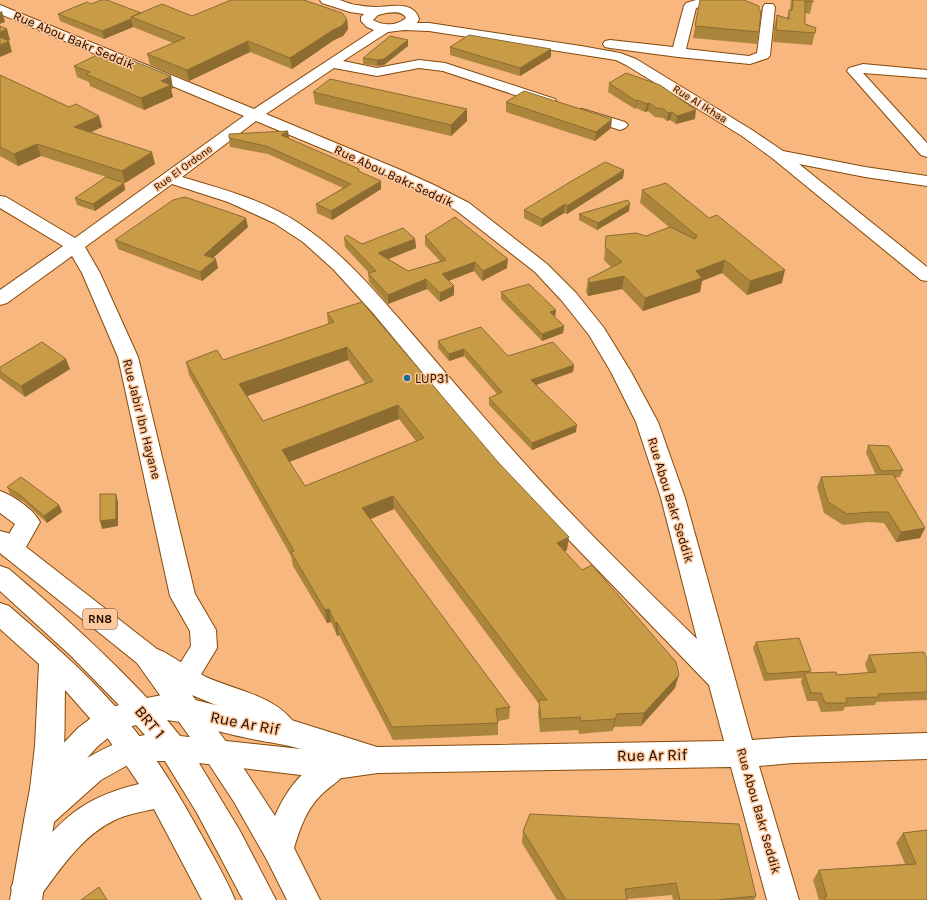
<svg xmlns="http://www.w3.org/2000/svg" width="927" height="900" viewBox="0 0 927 900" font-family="Karla,sans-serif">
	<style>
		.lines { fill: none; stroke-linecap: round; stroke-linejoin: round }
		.minor-casing { stroke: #834a0a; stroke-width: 2 }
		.major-casing { stroke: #834a0a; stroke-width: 2 }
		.minor { fill: #fff; fill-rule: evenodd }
		.major { fill: #fff; fill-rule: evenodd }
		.wall { fill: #ac853c; fill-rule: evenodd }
		.shaded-wall { fill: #8c6c31 }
		.building { fill: #c89b46; stroke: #8c6c31; fill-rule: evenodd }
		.poi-dot { fill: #166a9b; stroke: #fdc89c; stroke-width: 1.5 }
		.labels { text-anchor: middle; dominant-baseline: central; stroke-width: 3; stroke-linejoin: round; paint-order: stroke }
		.far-street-label { font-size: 11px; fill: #210b00; stroke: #fdc89c }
		.shield { fill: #fdc89c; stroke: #63442f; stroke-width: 1 }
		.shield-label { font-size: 12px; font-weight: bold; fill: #210b00 }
		.street-label { font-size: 13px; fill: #210b00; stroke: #fdc89c }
		.poi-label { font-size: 13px; fill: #210b00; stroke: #fdc89c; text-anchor: start }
		.near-street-label { font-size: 16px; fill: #210b00; stroke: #fdc89c }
	</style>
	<rect width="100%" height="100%" fill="#f9b780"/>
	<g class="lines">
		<defs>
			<path id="minor" d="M 320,0 C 326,0 333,0 339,0 C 345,1 351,5 357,5 C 363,6 369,7 376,7 C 389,7 414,0 419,19 L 417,23 L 429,23 L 581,46 L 620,53 L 636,59 L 752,130 L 783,151 L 865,167 L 927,176 L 927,186 L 865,177 L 799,164 L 927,267 L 927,281 L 921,280 L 772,158 L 742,136 L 626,65 L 616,60 L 429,31 L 404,30 L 388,32 L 343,61 L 377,68 L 419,60 L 445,63 L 555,99 L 557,102 L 555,105 L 550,106 L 545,105 L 443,71 L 419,68 L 377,76 L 334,68 L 266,114 L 403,171 L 434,185 L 469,203 L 547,264 L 576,293 L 604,328 L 631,372 L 658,422 L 685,498 L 752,740 L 793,737 L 927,733 L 927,759 L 793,763 L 759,766 L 799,900 L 767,900 L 731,767 L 378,773 L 335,779 L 199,763 L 240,831 L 276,900 L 243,900 L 197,813 L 165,761 L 148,761 L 134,763 L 126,766 L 101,780 L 54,822 L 42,900 L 10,900 L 25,815 L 30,789 L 35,779 L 60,747 L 78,728 L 100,711 L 119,705 L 70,655 L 0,591 L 0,566 L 9,569 C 57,610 104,652 147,698 L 162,695 L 187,698 L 244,712 L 285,718 L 377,747 L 724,741 L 709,685 L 540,510 L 501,467 L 373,313 L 333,269 L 303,242 L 274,223 L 228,202 L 172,184 L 85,247 L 100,273 L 138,357 L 195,594 L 216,630 L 217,648 L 194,686 L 184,690 L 174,686 L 171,678 L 191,646 L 190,631 L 170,596 L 118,357 L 82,273 L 72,256 L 7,303 L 0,305 L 0,290 L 63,246 L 0,208 L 0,196 L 6,197 L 75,238 L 244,116 L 0,14 L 0,5 L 254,109 L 374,30 L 367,27 L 361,21 L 361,17 L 364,14 L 350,12 L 322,3 ZM 386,13 C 393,12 403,11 406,18 C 397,26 383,26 373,20 L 378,15 ZM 256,121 L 391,177 L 422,191 L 457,211 L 535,272 L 562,301 L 589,335 L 611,372 L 636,422 L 661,498 L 697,639 C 630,574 564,509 503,439 C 471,403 440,366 408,329 C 375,291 342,252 300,224 C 265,200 222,189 182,177 ZM 167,720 C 193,723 218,732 243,737 C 263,742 282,743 301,749 L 180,736 ZM 136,725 L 145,735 C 124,738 105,748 87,758 L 98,746 L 118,730 Z
				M 696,0 L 732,0 L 735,3 L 733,6 L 729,7 L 707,5 L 696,8 L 686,49 L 749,56 L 757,53 L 763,7 L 765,4 L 773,4 L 775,7 L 770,55 L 768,58 L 750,64 L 678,57 L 610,48 L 605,47 L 603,44 L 605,41 L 610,40 L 673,47 L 684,6 L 686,3 Z
				M 863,64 L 927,70 L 927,78 L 863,73 L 927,143 L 927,157 L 921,155 L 847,71 L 849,68 Z
				M 582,109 L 625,122 L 628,125 L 625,128 L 620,130 L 577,116 L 575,113 L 577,110 Z
				M 0,491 C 14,496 33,509 40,522 L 21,556 L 12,558 L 3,556 L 0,549 L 15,524 L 0,513 Z"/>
			<path id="major" d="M 0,531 L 8,533 L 157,649 L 164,652 C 178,660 192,670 206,677 C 237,691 283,697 299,731 L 295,740 L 285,744 L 275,740 L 249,719 L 192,695 L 227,743 L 275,816 C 287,788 306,764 335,753 L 345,757 L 349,766 C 343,780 332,784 321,795 C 306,810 300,828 294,848 L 320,900 L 287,900 L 267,860 L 234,802 L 207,761 L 137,663 L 0,553 Z
				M 0,603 L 9,606 C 45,637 81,668 113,704 C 149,744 177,791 203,838 C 214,858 226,878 235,900 L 202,900 L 154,809 C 141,812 127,814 115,820 C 81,836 60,870 38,899 L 16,899 L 11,888 C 17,874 26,864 35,852 C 67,813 89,796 139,784 L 109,740 L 65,690 C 64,719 67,773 55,799 L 45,803 L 35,799 L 30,789 L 35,746 L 39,664 L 0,629 Z"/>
		</defs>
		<use href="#minor" class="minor-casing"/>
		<use href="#major" class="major-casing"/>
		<use href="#minor" class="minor"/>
		<use href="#major" class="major"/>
	</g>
	<path class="wall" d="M 700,0 L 759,10 L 759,32 L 757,44 L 693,38 Z
		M 791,0 L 813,0 L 810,14 L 805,13 L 805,24 L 816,28 L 812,45 L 773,42 L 774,27 L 777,15 L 787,18 L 789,10 L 790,10 Z
		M 91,4 L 141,13 L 192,16 L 347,19 L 348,29 L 343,36 L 334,40 L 292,69 L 250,52 L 189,81 L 150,65 L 147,54 L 173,43 L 133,27 L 104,39 L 60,21 L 58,14 Z
		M 408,40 L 408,46 L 384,65 L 377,66 L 363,64 L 363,58 Z
		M 450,47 L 551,49 L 551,57 L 520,76 L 450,55 Z
		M 74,66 L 173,88 L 171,89 L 173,97 L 144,110 L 90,86 L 89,82 L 77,77 Z
		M 0,75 L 69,107 L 99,116 L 102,127 L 91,132 L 155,164 L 125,183 L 41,156 L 18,166 L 0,156 Z
		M 609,83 L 695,119 L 676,124 L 670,120 L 667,121 L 663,118 L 655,117 L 648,111 L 645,112 L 636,108 L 635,109 L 608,92 Z
		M 313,92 L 467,121 L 451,136 L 315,104 Z
		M 506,102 L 611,128 L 595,141 L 506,112 Z
		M 288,131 L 289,139 L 360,171 L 381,189 L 332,220 L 317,213 L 316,204 L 343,188 L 268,154 L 230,147 L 229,138 Z
		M 624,170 L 623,178 L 567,214 L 564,213 L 541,227 L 524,218 L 524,210 Z
		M 124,183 L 125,190 L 95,211 L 77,205 L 75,198 Z
		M 642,190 L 782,283 L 747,295 L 722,273 L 702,281 L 700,292 L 643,311 L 622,289 L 588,296 L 586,292 L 588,279 L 611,267 L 604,260 L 606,236 L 646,236 L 669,227 L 640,203 Z
		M 629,211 L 597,230 L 579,220 L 579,214 Z
		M 248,227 L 213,258 L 218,268 L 202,281 L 118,249 L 115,240 Z
		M 425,236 L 507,268 L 482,281 L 474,271 L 449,281 L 454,295 L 440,302 L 427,289 L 388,304 L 369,282 L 368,273 L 369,273 L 345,247 L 344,238 L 362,244 L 415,239 L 416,248 L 387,259 L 408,271 L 440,261 L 425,245 Z
		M 501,292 L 556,310 L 555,317 L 564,326 L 563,333 L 542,341 L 501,299 Z
		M 327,313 L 567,550 L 565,552 L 675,688 L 641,726 L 614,727 L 612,731 L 579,734 L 578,730 L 540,732 L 538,713 L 539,704 L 394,509 L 370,519 L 510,707 L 509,719 L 498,721 L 498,735 L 393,740 L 339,635 L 337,636 L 331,622 L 327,623 L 293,566 L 291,556 L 189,375 L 186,362 L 223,360 L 328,324 ZM 348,360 L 365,383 L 263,421 L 247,396 ZM 399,419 L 416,441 L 305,486 L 289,462 Z
		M 438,341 L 508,356 L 574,365 L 573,372 L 536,385 L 576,432 L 532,450 L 489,405 L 489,398 L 497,394 L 464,356 L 449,361 L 438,348 Z
		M 0,367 L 70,369 L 25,397 L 1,379 L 0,378 Z
		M 868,445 L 903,470 L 900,477 L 895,478 L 925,528 L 920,538 L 896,542 L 884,523 L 868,522 L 843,525 L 824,513 L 817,487 L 821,477 L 876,475 L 866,453 Z
		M 7,487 L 59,505 L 62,512 L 47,523 L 24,502 L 10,494 Z
		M 756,642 L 811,671 L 810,673 L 837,675 L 868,673 L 865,664 L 869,655 L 927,659 L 927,700 L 876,702 L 875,705 L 845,707 L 843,711 L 821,712 L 817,701 L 807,701 L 801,682 L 802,678 L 764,681 L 753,648 Z
		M 927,830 L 927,900 L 819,900 L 813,880 L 819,870 L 905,864 L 896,843 L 903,833 Z
		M 523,831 L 756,896 L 754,900 L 673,900 L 672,895 L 627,899 L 627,900 L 557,900 L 522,843 Z"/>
	<path class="shaded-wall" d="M 2,11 L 5,22 L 0,24 L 0,12 Z
		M 131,19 L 133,27 L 104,39 L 102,31 Z
		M 347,19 L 348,29 L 343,36 L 334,40 L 292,69 L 290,58 Z
		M 7,29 L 10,40 L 0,44 L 0,32 Z
		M 408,40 L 408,46 L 384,65 L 377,66 L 377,60 Z
		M 9,41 L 12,52 L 0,57 L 0,45 Z
		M 248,41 L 250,52 L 189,81 L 187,70 Z
		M 551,49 L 551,57 L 520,76 L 520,68 Z
		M 171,76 L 173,88 L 171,89 L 173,97 L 144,110 L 141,98 L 161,81 Z
		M 637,100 L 636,108 L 635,109 L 636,101 Z
		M 649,103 L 648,111 L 645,112 L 647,104 Z
		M 467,109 L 467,121 L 451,136 L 451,125 Z
		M 696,110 L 695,119 L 676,124 L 677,116 Z
		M 672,112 L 670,120 L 667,121 L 668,113 Z
		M 99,116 L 102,127 L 77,139 L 74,127 Z
		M 612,119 L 611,128 L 595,141 L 596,132 Z
		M 288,131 L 289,139 L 281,135 Z
		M 37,144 L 41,156 L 18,166 L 14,154 Z
		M 152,152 L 155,164 L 125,183 L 122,171 Z
		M 624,170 L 623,178 L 567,214 L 567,206 Z
		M 381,181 L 381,189 L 332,220 L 331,211 Z
		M 124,183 L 125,190 L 95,211 L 93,204 Z
		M 565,204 L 564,213 L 541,227 L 542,219 Z
		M 630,204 L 629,211 L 597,230 L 598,223 Z
		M 246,218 L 248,227 L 206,264 L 204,255 Z
		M 415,239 L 416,248 L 379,263 L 378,253 Z
		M 216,259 L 218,268 L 202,281 L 200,272 Z
		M 508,259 L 507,268 L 482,281 L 483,271 Z
		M 725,260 L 722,273 L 702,281 L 700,292 L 643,311 L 645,298 L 696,271 Z
		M 475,262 L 474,271 L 442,283 L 442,274 Z
		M 785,270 L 782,283 L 747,295 L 750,281 Z
		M 624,276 L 622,289 L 588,296 L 589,283 Z
		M 426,279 L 427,289 L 388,304 L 388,295 Z
		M 454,286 L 454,295 L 440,302 L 440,293 Z
		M 556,310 L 555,317 L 549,319 L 550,312 Z
		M 564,326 L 563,333 L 542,341 L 542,334 Z
		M 347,347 L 348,360 L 242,398 L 239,384 Z
		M 464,349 L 464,356 L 449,361 L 449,354 Z
		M 66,359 L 70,369 L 25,397 L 21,386 Z
		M 574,365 L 573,372 L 530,387 L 531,380 Z
		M 398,405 L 399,419 L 284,464 L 282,450 Z
		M 577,425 L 576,432 L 532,450 L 532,443 Z
		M 116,494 L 118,502 L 118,526 L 102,529 L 100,521 Z
		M 393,496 L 394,509 L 364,522 L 362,508 Z
		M 59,505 L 62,512 L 47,523 L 44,516 Z
		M 925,528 L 920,538 L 896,542 L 901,532 Z
		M 569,537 L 567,550 L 556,557 L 557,543 Z
		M 329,609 L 331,622 L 327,623 L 325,610 Z
		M 337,622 L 339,635 L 337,636 L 335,623 Z
		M 679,675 L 675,688 L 641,726 L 644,713 Z
		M 617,714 L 614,727 L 612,731 L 615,719 Z"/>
	<path class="building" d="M 101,0 L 107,0 L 141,13 L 131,17 L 131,19 L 102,31 L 58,14 L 87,2 L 91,4 Z
		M 231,0 L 304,0 L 342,13 L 347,19 L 342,26 L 333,30 L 290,58 L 248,41 L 187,70 L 147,54 L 185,38 L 131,17 L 162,4 L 192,16 Z
		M 700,0 L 744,0 L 759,6 L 759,10 L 761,11 L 759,32 L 695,26 Z
		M 793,0 L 813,0 L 813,2 L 805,1 L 805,24 L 816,28 L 815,33 L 776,30 L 777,15 L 789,19 L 789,10 L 792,10 Z
		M 0,26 L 7,29 L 0,32 Z
		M 469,35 L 551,49 L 520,68 L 450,47 Z
		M 390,36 L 408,40 L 384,59 L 377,60 L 363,58 Z
		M 0,37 L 9,41 L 0,45 Z
		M 97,55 L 121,64 L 131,60 L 171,76 L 161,81 L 171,85 L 141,98 L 86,74 L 90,72 L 74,66 Z
		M 626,73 L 660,85 L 696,110 L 677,116 L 672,112 L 668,113 L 664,109 L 656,108 L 649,103 L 647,104 L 637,100 L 636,101 L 609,83 Z
		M 0,75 L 69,107 L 76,104 L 99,116 L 74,127 L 152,152 L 122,171 L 37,144 L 14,154 L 0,147 Z
		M 330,79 L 467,109 L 451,125 L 313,92 Z
		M 524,91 L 612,119 L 596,132 L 506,102 Z
		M 288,131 L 281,135 L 359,169 L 358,171 L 381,181 L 331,211 L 316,204 L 351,184 L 266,146 L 229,138 L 229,134 Z
		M 605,162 L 624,170 L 567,206 L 565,204 L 542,219 L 524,210 L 570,182 Z
		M 106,177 L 124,183 L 93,204 L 75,198 Z
		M 666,183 L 709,218 L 717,215 L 785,270 L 750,281 L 725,260 L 696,271 L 702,278 L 645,298 L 624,276 L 589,283 L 588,279 L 622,262 L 605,247 L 606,236 L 636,233 L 646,236 L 670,227 L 695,239 L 697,236 L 642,190 Z
		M 185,197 L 246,218 L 204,255 L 216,259 L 200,272 L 115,240 L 173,200 Z
		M 628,200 L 630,204 L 598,223 L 579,214 Z
		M 455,217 L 508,259 L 483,271 L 475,262 L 442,274 L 454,286 L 440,293 L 426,279 L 388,295 L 368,273 L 376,271 L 344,238 L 347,235 L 362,244 L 403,228 L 415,239 L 378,253 L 408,271 L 446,260 L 425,236 Z
		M 529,284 L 556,310 L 550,312 L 564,326 L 542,334 L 501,292 Z
		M 362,302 L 498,462 L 569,537 L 557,543 L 582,570 L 592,565 L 676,662 L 679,675 L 644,713 L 617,714 L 615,719 L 581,721 L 580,717 L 541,719 L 539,700 L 547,700 L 393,496 L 362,508 L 510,707 L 496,709 L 498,723 L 392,727 L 337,622 L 335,623 L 329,609 L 325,610 L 291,552 L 294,551 L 186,362 L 217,350 L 223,360 L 334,322 L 327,313 ZM 347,347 L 373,381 L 263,421 L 239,384 ZM 398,405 L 424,438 L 305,486 L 282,450 Z
		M 481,327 L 508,356 L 553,342 L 574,365 L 531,380 L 577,425 L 532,443 L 489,398 L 502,392 L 464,349 L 449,354 L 438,341 Z
		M 42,342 L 66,359 L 21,386 L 0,372 L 0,367 Z
		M 868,445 L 889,446 L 903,470 L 881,471 Z
		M 893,474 L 925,528 L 901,532 L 888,512 L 872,512 L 847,514 L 828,502 L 821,477 Z
		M 21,477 L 59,505 L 44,516 L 20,495 L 7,487 Z
		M 100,494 L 116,494 L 116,519 L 100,521 Z
		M 799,638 L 811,671 L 767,674 L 756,642 Z
		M 924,652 L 927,659 L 927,692 L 878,694 L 879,697 L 846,698 L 847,703 L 825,703 L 821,693 L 811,693 L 804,673 L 836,672 L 837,675 L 876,672 L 869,655 Z
		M 530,814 L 739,824 L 756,896 L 716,900 L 680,900 L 676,883 L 625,889 L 627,900 L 566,900 L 523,831 Z
		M 927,830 L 927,900 L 825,900 L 824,897 L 827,897 L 819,870 L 916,864 L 903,833 Z
		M 99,887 L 107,900 L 81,900 Z"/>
	<circle class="poi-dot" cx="407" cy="378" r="4"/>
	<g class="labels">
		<g class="far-street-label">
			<text transform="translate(700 104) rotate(32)">Rue Al Ikhaa</text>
			<text transform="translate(183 168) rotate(-36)">Rue El Ordone</text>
		</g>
		<rect class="shield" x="83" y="609" width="34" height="20" rx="3"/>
		<g class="shield-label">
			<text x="100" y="619">RN8</text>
		</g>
		<g class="street-label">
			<text transform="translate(74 40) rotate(23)">Rue Abou Bakr Seddik</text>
			<text transform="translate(394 176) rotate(25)">Rue Abou Bakr Seddik</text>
			<text transform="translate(142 419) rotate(76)">Rue Jabir Ibn Hayane</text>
			<text transform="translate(671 500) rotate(73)">Rue Abou Bakr Seddik</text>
			<text transform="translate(759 811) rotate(74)">Rue Abou Bakr Seddik</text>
		</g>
		<g class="poi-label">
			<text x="415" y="378">LUP31</text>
		</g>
		<g class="near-street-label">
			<text transform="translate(150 722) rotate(50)">BRT 1</text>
			<text transform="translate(245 723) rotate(11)">Rue Ar Rif</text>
			<text transform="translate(652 755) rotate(-1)">Rue Ar Rif</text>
		</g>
	</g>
</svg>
